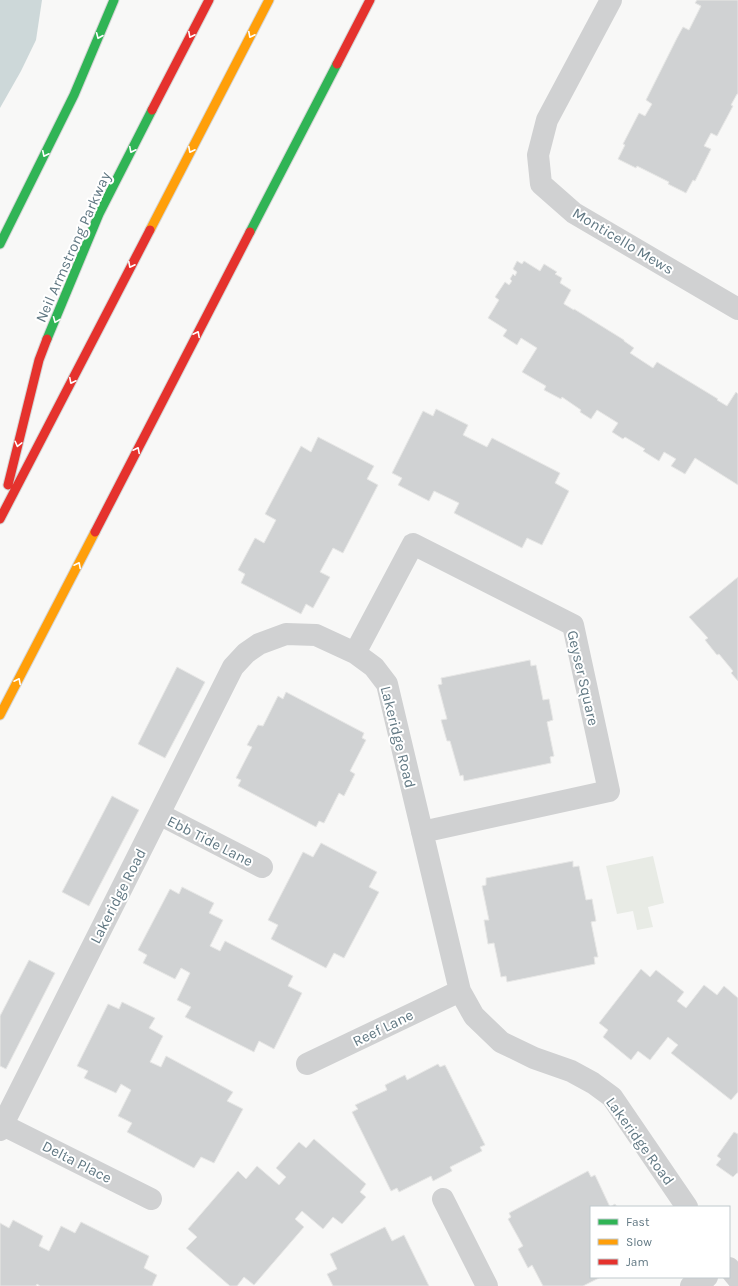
<svg xmlns="http://www.w3.org/2000/svg" width="738" height="1286" viewBox="0 0 738 1286" font-family="Karla,sans-serif">
	<style>
		.green { fill: #e8ebe5 }
		.water { fill: #cdd8d9 }
		.building { fill: #d0d2d3; stroke: #e7e7e6 }
		.lines { fill: none; stroke-linecap: round; stroke-linejoin: round }
		.fast-casing { stroke: #d4d5d5; stroke-width: 11 }
		.slow-casing { stroke: #d4d5d5; stroke-width: 11 }
		.jam-casing { stroke: #d4d5d5; stroke-width: 11 }
		.street { stroke: #d0d1d2; stroke-width: 22 }
		.fast { stroke: #30b455; stroke-width: 9 }
		.slow { stroke: #ff9f0a; stroke-width: 9 }
		.jam { stroke: #e5322d; stroke-width: 9 }
		.oneway { stroke: #fff }
		.labels { text-anchor: middle; dominant-baseline: central; stroke-width: 4; stroke-linejoin: round; paint-order: stroke }
		.street-label { font-size: 15px; fill: #617883; stroke: #fff }
	</style>
	<rect width="100%" height="100%" fill="#f8f8f7"/>
	<path class="green" d="M 653,856 L 664,903 L 648,907 L 653,927 L 637,930 L 633,911 L 617,914 L 606,866 Z"/>
	<path class="water" d="M 0,0 L 42,0 L 36,40 L 21,71 L 0,108 Z"/>
	<path class="building" d="M 697,0 L 738,0 L 738,94 L 737,94 L 731,105 L 733,106 L 717,136 L 711,133 L 704,146 L 711,149 L 695,181 L 693,180 L 686,193 L 668,184 L 669,182 L 637,166 L 636,168 L 618,159 L 625,145 L 623,144 L 639,113 L 645,116 L 652,104 L 646,100 L 677,38 L 683,27 L 689,30 L 701,6 L 695,3 Z
		M 517,261 L 522,264 L 524,261 L 540,271 L 544,264 L 557,272 L 555,274 L 562,278 L 560,283 L 571,290 L 564,303 L 564,304 L 574,310 L 574,309 L 624,340 L 624,341 L 634,348 L 630,353 L 653,368 L 657,362 L 718,399 L 717,400 L 727,406 L 736,392 L 738,394 L 738,485 L 695,458 L 685,474 L 671,466 L 676,459 L 664,452 L 659,461 L 643,451 L 645,449 L 625,437 L 623,439 L 612,432 L 618,423 L 597,410 L 591,419 L 580,412 L 581,410 L 562,397 L 561,399 L 544,390 L 546,386 L 522,372 L 537,348 L 521,338 L 517,345 L 503,336 L 507,330 L 488,318 L 499,300 L 495,297 L 505,282 L 509,285 L 512,281 L 510,279 L 513,274 L 515,276 L 517,272 L 513,269 Z
		M 436,409 L 468,425 L 463,435 L 487,447 L 492,438 L 560,473 L 555,483 L 569,491 L 542,545 L 527,538 L 522,548 L 454,513 L 459,503 L 434,491 L 429,501 L 398,485 L 402,478 L 392,473 L 423,411 L 433,416 Z
		M 318,437 L 374,466 L 367,479 L 378,485 L 343,553 L 333,548 L 320,572 L 330,577 L 313,608 L 306,604 L 301,614 L 241,583 L 245,574 L 238,570 L 255,538 L 264,543 L 276,520 L 265,514 L 301,446 L 311,452 Z
		M 738,577 L 738,681 L 731,673 L 733,671 L 719,654 L 717,655 L 705,640 L 708,638 L 689,617 Z
		M 530,660 L 531,666 L 536,665 L 543,700 L 549,699 L 553,720 L 547,722 L 554,756 L 550,757 L 551,763 L 464,781 L 463,775 L 460,776 L 450,741 L 447,741 L 441,720 L 447,719 L 438,685 L 442,684 L 441,678 Z
		M 177,667 L 205,682 L 165,758 L 138,744 Z
		M 286,692 L 364,733 L 362,738 L 366,740 L 350,771 L 355,774 L 344,796 L 339,793 L 324,823 L 319,821 L 316,827 L 238,786 L 241,780 L 236,778 L 252,747 L 247,745 L 258,725 L 263,726 L 278,696 L 283,699 Z
		M 112,796 L 139,810 L 89,906 L 62,892 Z
		M 321,843 L 377,872 L 369,887 L 379,892 L 344,958 L 334,953 L 326,968 L 271,939 L 278,925 L 268,920 L 303,852 L 313,857 Z
		M 573,861 L 573,867 L 579,866 L 586,900 L 592,899 L 596,921 L 591,922 L 598,957 L 594,957 L 595,964 L 507,982 L 506,976 L 501,977 L 494,943 L 488,944 L 484,920 L 489,920 L 482,886 L 486,885 L 486,878 Z
		M 182,887 L 214,903 L 209,913 L 223,920 L 210,946 L 220,951 L 225,941 L 293,976 L 288,986 L 302,993 L 274,1049 L 259,1041 L 254,1052 L 185,1017 L 191,1007 L 177,1000 L 190,973 L 181,968 L 175,979 L 143,963 L 147,955 L 138,950 L 170,889 L 179,894 Z
		M 29,960 L 55,973 L 6,1069 L 0,1066 L 0,1016 Z
		M 641,969 L 650,977 L 656,970 L 684,992 L 677,1001 L 686,1008 L 704,985 L 717,995 L 724,986 L 738,998 L 738,1092 L 731,1100 L 671,1053 L 678,1045 L 668,1037 L 650,1060 L 638,1051 L 631,1060 L 603,1037 L 608,1030 L 599,1023 Z
		M 122,1002 L 155,1018 L 149,1028 L 163,1036 L 150,1062 L 161,1067 L 166,1056 L 233,1092 L 227,1101 L 243,1109 L 214,1163 L 201,1157 L 194,1168 L 127,1132 L 132,1123 L 118,1116 L 131,1090 L 121,1084 L 116,1093 L 84,1078 L 88,1071 L 77,1066 L 108,1004 L 119,1009 Z
		M 438,1064 L 440,1067 L 445,1065 L 485,1145 L 480,1147 L 482,1151 L 450,1167 L 452,1171 L 433,1181 L 431,1176 L 399,1192 L 397,1188 L 391,1191 L 352,1112 L 358,1109 L 355,1105 L 387,1090 L 385,1085 L 405,1075 L 407,1080 Z
		M 734,1132 L 738,1134 L 738,1173 L 737,1173 L 733,1177 L 716,1165 L 721,1159 L 717,1156 Z
		M 314,1139 L 366,1184 L 360,1192 L 366,1197 L 342,1224 L 333,1217 L 323,1229 L 302,1211 L 295,1219 L 304,1227 L 254,1285 L 244,1277 L 237,1286 L 230,1286 L 186,1248 L 197,1237 L 188,1229 L 238,1171 L 246,1179 L 257,1166 L 279,1185 L 286,1177 L 276,1168 L 299,1142 L 306,1148 Z
		M 588,1171 L 591,1177 L 595,1175 L 610,1207 L 615,1204 L 617,1207 L 591,1207 L 591,1277 L 601,1277 L 583,1286 L 543,1286 L 532,1265 L 528,1268 L 518,1249 L 523,1246 L 508,1219 L 511,1217 L 509,1213 Z
		M 13,1220 L 43,1236 L 39,1246 L 49,1251 L 61,1226 L 75,1233 L 81,1222 L 149,1256 L 144,1268 L 157,1275 L 152,1286 L 40,1286 L 37,1284 L 36,1286 L 0,1286 L 0,1223 L 9,1228 Z
		M 385,1227 L 392,1241 L 404,1235 L 429,1286 L 333,1286 L 327,1274 L 337,1269 L 330,1254 Z"/>
	<g class="lines">
		<defs>
			<path id="fast" d="M 250,232 L 337,64
				M 0,244 L 74,95 L 114,0
				M 47,339 L 99,214 L 152,110"/>
			<path id="slow" d="M 150,230 L 269,0
				M 0,715 L 95,532"/>
			<path id="jam" d="M 337,64 L 370,0
				M 152,110 L 209,0
				M 8,485 L 39,360 L 47,339
				M 0,519 L 150,230
				M 95,532 L 250,232"/>
		</defs>
		<use href="#fast" class="fast-casing"/>
		<use href="#slow" class="slow-casing"/>
		<use href="#jam" class="jam-casing"/>
		<path class="street" d="M 611,0 L 547,120 L 538,155 L 541,184 L 574,213 L 738,309
			M 355,653 L 413,544 L 573,625 L 609,791 L 422,832
			M 159,814 L 262,867
			M 307,1064 L 460,991
			M 3,1125 L 151,1199
			M 0,1130 L 233,667 L 246,653 L 259,644 L 286,634 L 316,635 L 355,653 L 374,667 L 387,684 L 460,991 L 474,1016 L 501,1042 L 534,1058 L 571,1071 L 593,1083 L 612,1097 L 687,1207
			M 443,1199 L 487,1286
			M 729,1268 L 738,1279
			M 691,1286 L 707,1277"/>
		<use href="#fast" class="fast"/>
		<use href="#slow" class="slow"/>
		<use href="#jam" class="jam"/>
	</g>
	<defs><path id="oneway-chevron" d="M-2-3.5L2.5 0L-2 3.5" fill="none" stroke-width="1.6" stroke-linecap="round" stroke-linejoin="round"/></defs>
	<g class="oneway">
		<use href="#oneway-chevron" transform="translate(191 35) rotate(117)"/>
		<use href="#oneway-chevron" transform="translate(251 35) rotate(117)"/>
		<use href="#oneway-chevron" transform="translate(99 36) rotate(113)"/>
		<use href="#oneway-chevron" transform="translate(132 150) rotate(117)"/>
		<use href="#oneway-chevron" transform="translate(191 150) rotate(117)"/>
		<use href="#oneway-chevron" transform="translate(45 154) rotate(116)"/>
		<use href="#oneway-chevron" transform="translate(131 265) rotate(117)"/>
		<use href="#oneway-chevron" transform="translate(56 320) rotate(112)"/>
		<use href="#oneway-chevron" transform="translate(197 334) rotate(-63)"/>
		<use href="#oneway-chevron" transform="translate(72 381) rotate(117)"/>
		<use href="#oneway-chevron" transform="translate(18 444) rotate(104)"/>
		<use href="#oneway-chevron" transform="translate(137 450) rotate(-63)"/>
		<use href="#oneway-chevron" transform="translate(78 565) rotate(-63)"/>
		<use href="#oneway-chevron" transform="translate(18 681) rotate(-63)"/>
	</g>
	<g class="labels">
		<g class="street-label">
			<text transform="translate(623 241) rotate(31)">Monticello Mews</text>
			<text transform="translate(73 247) rotate(-66)">Neil Armstrong Parkway</text>
			<text transform="translate(583 678) rotate(77)">Geyser Square</text>
			<text transform="translate(398 737) rotate(76)">Lakeridge Road</text>
			<text transform="translate(210 841) rotate(27)">Ebb Tide Lane</text>
			<text transform="translate(118 896) rotate(-63)">Lakeridge Road</text>
			<text transform="translate(383 1028) rotate(-26)">Reef Lane</text>
			<text transform="translate(640 1141) rotate(54)">Lakeridge Road</text>
			<text transform="translate(77 1162) rotate(27)">Delta Place</text>
		</g>
	</g>
	<rect x="590" y="1206" width="140" height="72" fill="#ffffff" stroke="#c0c9cd"/>
	<rect x="598" y="1219" width="20" height="6" fill="#30b455" stroke="#c0c9cd"/>
	<text x="626" y="1226" font-size="12" fill="#617883">Fast</text>
	<rect x="598" y="1239" width="20" height="6" fill="#ff9f0a" stroke="#c0c9cd"/>
	<text x="626" y="1246" font-size="12" fill="#617883">Slow</text>
	<rect x="598" y="1259" width="20" height="6" fill="#e5322d" stroke="#c0c9cd"/>
	<text x="626" y="1266" font-size="12" fill="#617883">Jam</text>
</svg>
